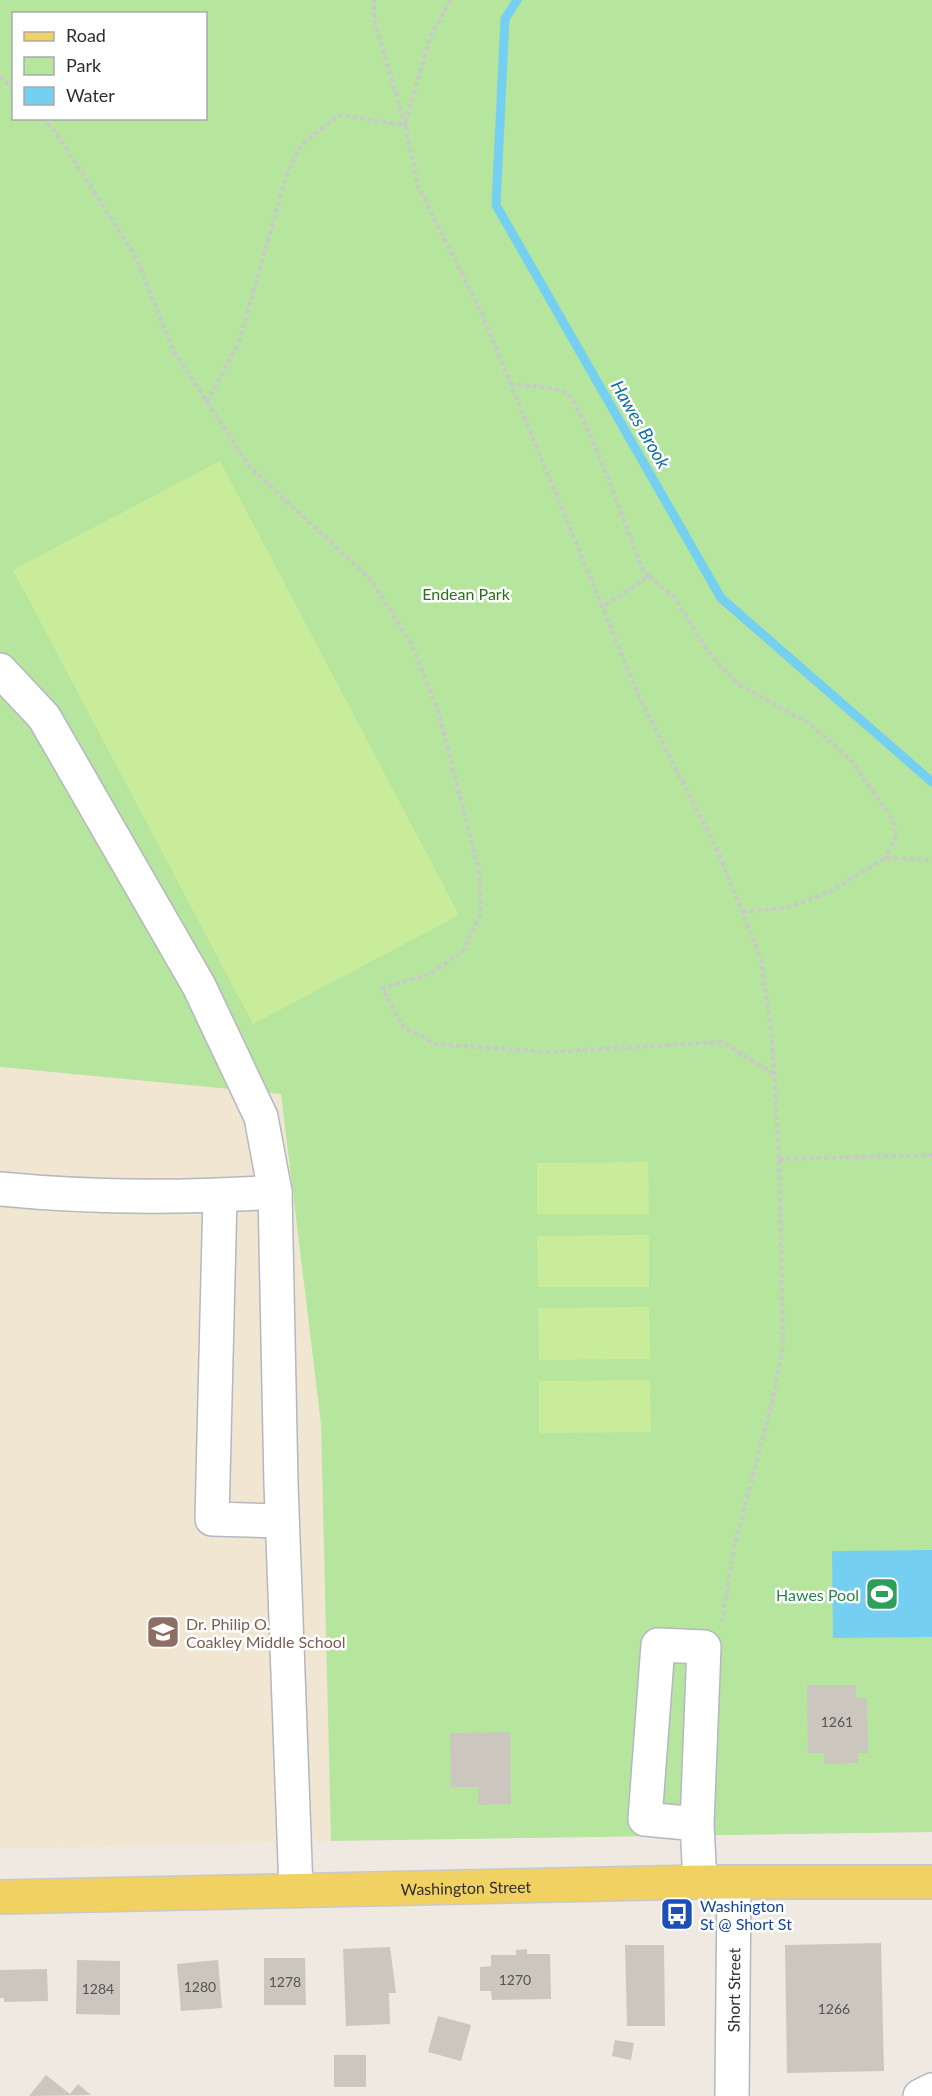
<svg xmlns="http://www.w3.org/2000/svg" width="932" height="2096" viewBox="0 0 932 2096" font-family="Lato,sans-serif">
	<style>
		.education { fill: #f0e6d1 }
		.green { fill: #b6e59e; fill-rule: evenodd }
		.pitch { fill: #c9ec9a }
		.water { fill: #75cff0 }
		.lines { fill: none; stroke-linecap: round; stroke-linejoin: round }
		.stream { stroke: #75cff0; stroke-width: 9 }
		.building { fill: #cbc7bf }
		.minor-casing { stroke: #b4b7c1; stroke-width: 36 }
		.major-casing { stroke: #c9c9c9; stroke-width: 36 }
		.path { stroke: #c9c9c9; stroke-width: 4; stroke-dasharray: 4.5 3; stroke-linecap: butt }
		.minor { stroke: #fff; stroke-width: 33 }
		.major { stroke: #f2d163; stroke-width: 33 }
		.labels { text-anchor: middle; dominant-baseline: central; stroke-width: 5; stroke-linejoin: round; paint-order: stroke }
		.number-label { font-size: 14px; fill: #555452 }
		.park-label { font-size: 16px; fill: #2c6e1b; stroke: #fff }
		.leisure-label { font-size: 16px; fill: #27864d; stroke: #fff; text-anchor: end }
		.education-label { font-size: 16px; fill: #785e54; stroke: #fff; text-anchor: start }
		.street-label { font-size: 16px; fill: #2e2e2e; stroke: #fff }
		.transit-label { font-size: 16px; fill: #164399; stroke: #fff; text-anchor: start }
		.water-label { font-size: 18px; font-style: italic; fill: #0d6fa3; stroke: #fff }
	</style>
	<rect width="100%" height="100%" fill="#efe9e1"/>
	<path class="education" d="M 0,1067 L 281,1094 L 321,1424 L 331,1841 L 0,1849 Z"/>
	<path class="green" d="M 0,0 L 932,0 L 932,1832 L 331,1841 L 321,1424 L 281,1094 L 0,1067 ZM 14,14 L 206,14 L 206,118 L 14,118 Z"/>
	<path class="pitch" d="M 220,461 L 459,915 L 253,1024 L 13,570 Z
		M 648,1162 L 649,1214 L 537,1214 L 537,1163 Z
		M 649,1235 L 649,1287 L 538,1287 L 537,1236 Z
		M 649,1307 L 650,1359 L 539,1360 L 538,1308 Z
		M 650,1380 L 651,1432 L 539,1433 L 539,1381 Z"/>
	<path class="water" d="M 932,1550 L 932,1637 L 833,1638 L 832,1551 Z"/>
	<g class="lines">
		<path class="stream" d="M 517,0 L 505,19 L 496,205 L 721,598 L 932,782"/>
	</g>
	<path class="building" d="M 807,1685 L 856,1685 L 856,1698 L 867,1698 L 868,1753 L 858,1753 L 859,1763 L 825,1764 L 824,1753 L 808,1753 Z
		M 510,1732 L 511,1804 L 478,1805 L 478,1787 L 451,1787 L 450,1733 Z
		M 881,1943 L 884,2071 L 787,2073 L 785,1945 Z
		M 625,1945 L 664,1945 L 665,2026 L 627,2026 Z
		M 390,1947 L 396,1993 L 389,1993 L 390,2024 L 346,2026 L 343,1949 Z
		M 527,1949 L 527,1954 L 550,1954 L 551,1999 L 492,2000 L 491,1991 L 480,1991 L 480,1967 L 491,1966 L 491,1955 L 516,1955 L 516,1950 Z
		M 264,1958 L 305,1958 L 306,2005 L 264,2005 Z
		M 77,1960 L 120,1961 L 120,2015 L 76,2014 Z
		M 218,1960 L 222,2008 L 181,2011 L 177,1964 Z
		M 47,1969 L 48,2001 L 4,2002 L 4,1998 L 0,1998 L 0,1970 Z
		M 438,2016 L 471,2025 L 461,2061 L 428,2052 Z
		M 615,2040 L 634,2043 L 631,2060 L 612,2056 Z
		M 334,2055 L 366,2055 L 366,2087 L 334,2087 Z
		M 46,2075 L 70,2094 L 78,2084 L 91,2095 L 29,2096 Z"/>
	<g class="lines">
		<defs>
			<g id="minor">
				<path d="M 0,670 L 44,717 L 199,986 L 261,1117 L 275,1192 L 281,1484 L 296,1890"/>
				<path d="M 0,1189 C 90,1198 185,1198 275,1192"/>
				<path d="M 220,1196 L 212,1519 L 282,1521"/>
				<path d="M 697,1824 L 645,1819 L 658,1645 L 704,1647 L 697,1824 L 700,1882"/>
				<path id="s1" d="M 732,2096 L 734,1883"/>
				<path d="M 920,2096 L 932,2090"/>
			</g>
			<g id="major">
				<path id="s2" d="M 0,1897 L 700,1882 L 932,1882"/>
			</g>
		</defs>
		<use href="#minor" class="minor-casing"/>
		<use href="#major" class="major-casing"/>
		<path class="path" d="M 451,0 L 430,37 L 405,125 L 418,186 L 482,314 L 640,699 L 718,851 L 761,960 L 772,1038 L 779,1159 L 783,1346 L 773,1399 L 734,1547 L 722,1621
			M 0,76 L 14,90
			M 42,118 L 56,133 L 136,257 L 173,350 L 207,402 L 250,467 L 369,578 L 411,643 L 438,711 L 479,871 L 481,913 L 463,951 L 430,974 L 382,988 L 403,1027 L 435,1044 L 549,1052 L 722,1042 L 774,1074
			M 510,384 C 524,386 554,387 565,392 C 583,402 631,541 642,569 L 649,576 L 602,607
			M 207,402 L 239,342 L 287,173 L 300,146 L 338,115 L 405,125 L 374,19 L 374,0
			M 649,576 L 675,598 L 708,652 L 738,684 L 810,724 L 852,761 L 893,821 L 896,836 L 885,858
			M 742,912 L 786,908 L 829,892 L 885,858 L 932,860
			M 779,1159 L 932,1155"/>
		<use href="#minor" class="minor"/>
		<use href="#major" class="major"/>
	</g>
	<defs>
		<symbol id="stadium-square" viewBox="-11 -11 22 22"><rect x="-9" y="-9" width="18" height="18" rx="4" fill="#2e9e5b" stroke="#fff"/><path d="M0-5a6.5 5 0 1 0 0 10a6.5 5 0 1 0 0-10ZM-3.5-1.8h7v3.6h-7Z" fill="#fff"/></symbol>
		<symbol id="school-square" viewBox="-11 -11 22 22"><rect x="-9" y="-9" width="18" height="18" rx="4" fill="#8d6e63" stroke="#fff"/><path d="M0-5L7-2L0 1L-7-2ZM-4 1L0 2.5L4 1V4Q0 6-4 4Z" fill="#fff"/></symbol>
		<symbol id="bus-square" viewBox="-11 -11 22 22"><rect x="-9" y="-9" width="18" height="18" rx="4" fill="#1a4fb4" stroke="#fff"/><path d="M-5-6H5V4H4V6H2V4H-2V6H-4V4H-5ZM-3.5-4V0h7V-4ZM-3.5 1.2v1.5H-2V1.2ZM2 1.2v1.5H3.5V1.2Z" fill="#fff"/></symbol>
	</defs>
	<g fill-rule="evenodd">
		<use href="#stadium-square" x="863" y="1575" width="38" height="38"/>
		<use href="#school-square" x="144" y="1613" width="38" height="38"/>
		<use href="#bus-square" x="658" y="1895" width="38" height="38"/>
	</g>
	<g class="labels">
		<g class="number-label">
			<text x="837" y="1721">1261</text>
			<text x="515" y="1979">1270</text>
			<text x="285" y="1981">1278</text>
			<text x="200" y="1986">1280</text>
			<text x="98" y="1988">1284</text>
			<text x="834" y="2008">1266</text>
		</g>
		<g class="park-label">
			<text x="466" y="593">Endean Park</text>
		</g>
		<g class="leisure-label">
			<text x="859" y="1594">Hawes Pool</text>
		</g>
		<g class="education-label">
			<text x="186" y="1623">Dr. Philip O.<tspan x="186" dy="18">Coakley Middle School</tspan></text>
		</g>
		<g class="street-label">
			<text stroke="none"><textPath href="#s2" startOffset="466">Washington Street</textPath></text>
			<text stroke="none"><textPath href="#s1" startOffset="106">Short Street</textPath></text>
		</g>
		<g class="transit-label">
			<text x="700" y="1905">Washington<tspan x="700" dy="18">St @ Short St</tspan></text>
		</g>
		<g class="water-label">
			<text transform="translate(641 424) rotate(60)">Hawes Brook</text>
		</g>
	</g>
	<rect x="12" y="12" width="195" height="108" fill="#ffffff" stroke="#ababab" stroke-width="1.5"/>
	<rect x="24" y="32" width="30" height="9" fill="#f2d163" stroke="#ababab" stroke-width="1.5"/>
	<text x="66" y="42" font-size="18" fill="#2e2e2e">Road</text>
	<rect x="24" y="57" width="30" height="18" fill="#b6e59e" stroke="#ababab" stroke-width="1.5"/>
	<text x="66" y="72" font-size="18" fill="#2e2e2e">Park</text>
	<rect x="24" y="87" width="30" height="18" fill="#75cff0" stroke="#ababab" stroke-width="1.5"/>
	<text x="66" y="102" font-size="18" fill="#2e2e2e">Water</text>
</svg>
